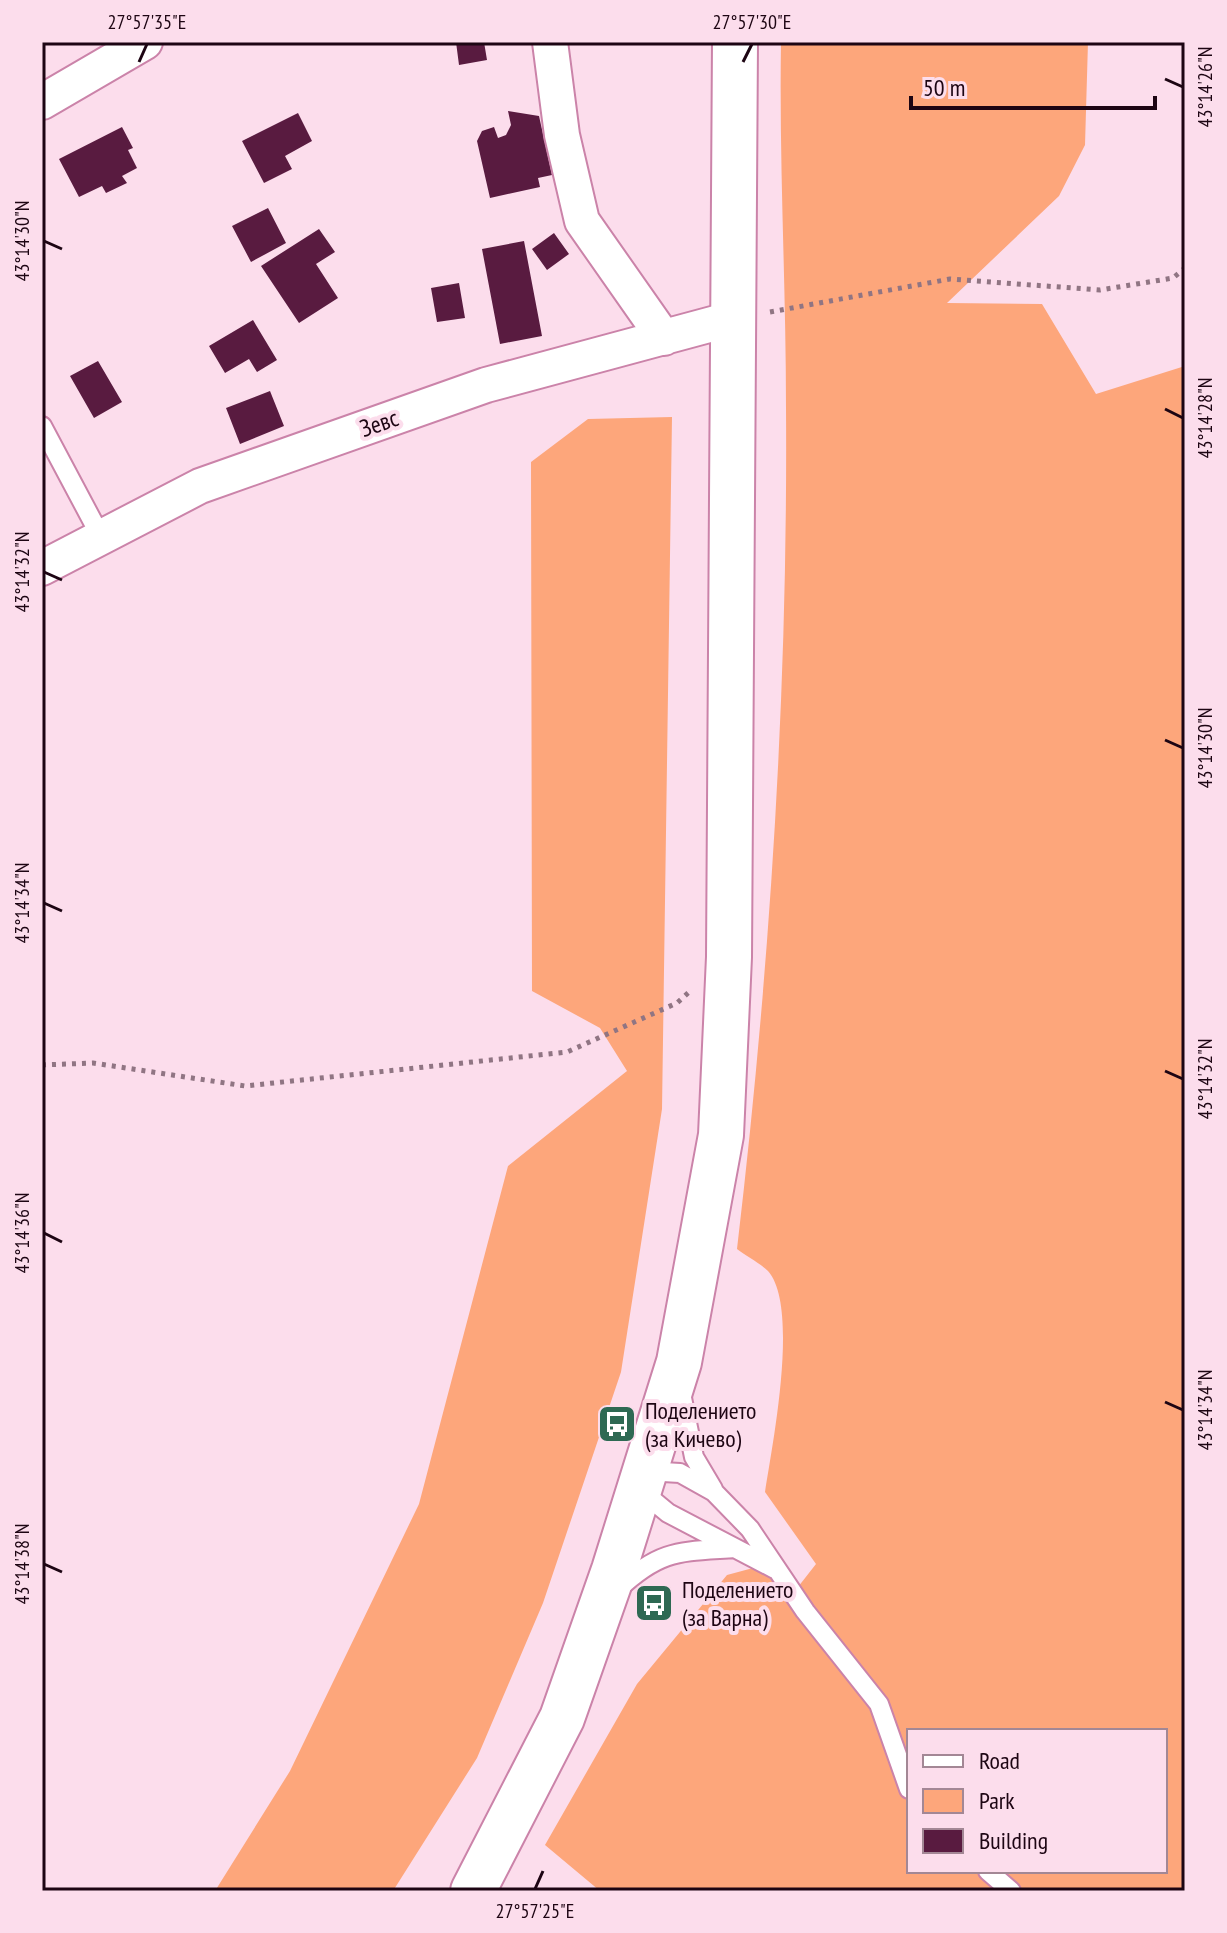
<svg xmlns="http://www.w3.org/2000/svg" width="1227" height="1933" viewBox="0 0 1227 1933" font-family="'PT Sans Narrow',sans-serif">
	<style>
		.green { fill: #fda67b; fill-rule: evenodd }
		.building { fill: #591b40 }
		.lines { fill: none; stroke-linecap: round; stroke-linejoin: round }
		.service-casing { stroke: #cb83a9; stroke-width: 22 }
		.minor-casing { stroke: #cb83a9; stroke-width: 38 }
		.tertiary-casing { stroke: #cb83a9; stroke-width: 48 }
		.path { stroke: #907583; stroke-width: 5; stroke-dasharray: 4 6; stroke-linecap: butt }
		.service { stroke: #fff; stroke-width: 18 }
		.minor { stroke: #fff; stroke-width: 34 }
		.tertiary { stroke: #fff; stroke-width: 44 }
		.ticks { fill: none; stroke: #1d0513; stroke-width: 3 }
		.labels { text-anchor: middle; dominant-baseline: central; stroke-width: 8; stroke-linejoin: round; paint-order: stroke }
		.street-label { font-size: 24px; fill: #1d0513; stroke: #fcddec }
		.poi-label { font-size: 24px; fill: #1d0513; stroke: #fcddec; text-anchor: start }
		.neatline { fill: none; stroke: #1d0513; stroke-width: 3 }
		.ticks-label { font-size: 20px; text-anchor: middle; fill: #1d0513 }
	</style>
	<rect width="100%" height="100%" fill="#fcddec"/>
	<path class="green" d="M 781,42 L 1088,42 L 1085,145 L 1059,196 L 947,303 L 1042,304 L 1096,394 L 1185,366 L 1185,1891 L 600,1891 L 545,1845 L 637,1684 L 727,1575 L 753,1568 L 798,1587 L 816,1564 L 765,1492 C 772,1446 800,1307 768,1271 C 760,1263 746,1256 737,1249 C 770,970 788,688 786,407 C 786,285 779,164 781,42 ZM 909,1731 L 1165,1731 L 1165,1871 L 909,1871 Z
		M 672,417 L 662,1109 L 621,1372 L 543,1603 L 477,1758 L 393,1891 L 215,1891 L 290,1771 L 419,1504 L 508,1166 L 627,1071 L 600,1028 L 532,991 L 531,462 L 588,419 Z"/>
	<path class="building" d="M 456,42 L 484,42 L 487,60 L 459,65 Z
		M 508,111 L 539,116 L 552,175 L 538,178 L 540,187 L 490,198 L 477,141 L 482,131 L 494,127 L 498,138 L 506,135 L 511,125 Z
		M 298,113 L 312,141 L 285,156 L 292,169 L 264,183 L 242,141 Z
		M 122,127 L 133,148 L 128,150 L 137,168 L 122,176 L 127,183 L 106,193 L 102,186 L 79,197 L 59,159 Z
		M 268,208 L 286,243 L 251,262 L 232,226 Z
		M 319,229 L 335,252 L 316,264 L 338,298 L 299,323 L 261,266 Z
		M 554,233 L 569,254 L 547,270 L 532,249 Z
		M 524,241 L 542,336 L 500,344 L 482,249 Z
		M 459,283 L 465,318 L 437,322 L 431,288 Z
		M 253,320 L 277,360 L 257,372 L 249,359 L 225,373 L 209,346 Z
		M 98,361 L 122,402 L 94,418 L 70,376 Z
		M 270,391 L 284,426 L 240,444 L 226,408 Z"/>
	<g class="lines">
		<defs>
			<path id="service" d="M 42,426 L 101,537
				M 682,1398 L 694,1457 L 713,1489
				M 646,1471 L 680,1473 L 714,1492 L 750,1529 L 805,1611 L 879,1704 L 909,1789
				M 639,1489 L 668,1513 L 775,1569
				M 618,1589 C 661,1549 679,1552 735,1548
				M 988,1871 L 1011,1891"/>
			<path id="minor" d="M 550,42 L 562,135 L 582,221 L 664,338
				M 42,102 L 145,42
				M 42,568 L 200,486 L 486,385 L 731,319"/>
			<path id="tertiary" d="M 473,1891 L 562,1718 L 614,1570 L 679,1362 L 721,1135 L 729,957 L 735,42"/>
		</defs>
		<use href="#service" class="service-casing"/>
		<use href="#minor" class="minor-casing"/>
		<use href="#tertiary" class="tertiary-casing"/>
		<path class="path" d="M 770,312 L 950,279 L 1100,290 L 1173,278 L 1185,268
			M 42,1065 L 93,1063 L 245,1086 L 567,1052 L 677,1003 L 689,992"/>
		<use href="#service" class="service"/>
		<use href="#minor" class="minor"/>
		<use href="#tertiary" class="tertiary"/>
	</g>
	<path class="ticks" d="M 139,62 L 147,44M 743,62 L 752,44M 1165,79 L 1183,87M 44,241 L 62,249M 1165,409 L 1183,418M 44,572 L 62,580M 1165,740 L 1183,748M 44,903 L 62,911M 1165,1071 L 1183,1079M 44,1233 L 62,1242M 1165,1402 L 1183,1410M 44,1564 L 62,1572M 535,1889 L 543,1871"/>
	<defs>
		<symbol id="bus-square" viewBox="-11 -11 22 22"><rect x="-9" y="-9" width="18" height="18" rx="4" fill="#2e6953" stroke="#fcddec"/><path d="M-5-6H5V4H4V6H2V4H-2V6H-4V4H-5ZM-3.5-4V0h7V-4ZM-3.5 1.2v1.5H-2V1.2ZM2 1.2v1.5H3.5V1.2Z" fill="#fff"/></symbol>
	</defs>
	<g fill-rule="evenodd">
		<use href="#bus-square" x="595" y="1402" width="44" height="44"/>
		<use href="#bus-square" x="632" y="1581" width="44" height="44"/>
	</g>
	<g class="labels">
		<g class="street-label">
			<text transform="translate(379 423) rotate(-19)">Зевс</text>
		</g>
		<g class="poi-label">
			<text x="645" y="1410">Поделението<tspan x="645" dy="28">(за Кичево)</tspan></text>
			<text x="682" y="1589">Поделението<tspan x="682" dy="28">(за Варна)</tspan></text>
		</g>
	</g>
	<rect width="1227" height="1933" fill="none" stroke="#fcddec" stroke-width="88"/>
	<rect x="907" y="1729" width="260" height="144" fill="#fcddec" stroke="#a38795" stroke-width="2"/>
	<rect x="923" y="1755" width="40" height="12" fill="#ffffff" stroke="#a38795" stroke-width="2"/>
	<text x="979" y="1769" font-size="24" fill="#1d0513">Road</text>
	<rect x="923" y="1789" width="40" height="24" fill="#fda67b" stroke="#a38795" stroke-width="2"/>
	<text x="979" y="1809" font-size="24" fill="#1d0513">Park</text>
	<rect x="923" y="1829" width="40" height="24" fill="#591b40" stroke="#a38795" stroke-width="2"/>
	<text x="979" y="1849" font-size="24" fill="#1d0513">Building</text>
	<path d="M911 96v12h244v-12" fill="none" stroke="#1d0513" stroke-width="4"/>
	<text x="923" y="96" font-size="24" fill="#1d0513" stroke="#fcddec" stroke-width="6" paint-order="stroke">50 m</text>
	<rect x="44" y="44" width="1139" height="1845" class="neatline"/>
	<g class="ticks-label">
		<text x="147" y="29">27°57'35"E</text>
		<text x="752" y="29">27°57'30"E</text>
		<text transform="translate(1205 87) rotate(-90)" y="7">43°14'26"N</text>
		<text transform="translate(22 241) rotate(-90)" y="7">43°14'30"N</text>
		<text transform="translate(1205 418) rotate(-90)" y="7">43°14'28"N</text>
		<text transform="translate(22 572) rotate(-90)" y="7">43°14'32"N</text>
		<text transform="translate(1205 748) rotate(-90)" y="7">43°14'30"N</text>
		<text transform="translate(22 903) rotate(-90)" y="7">43°14'34"N</text>
		<text transform="translate(1205 1079) rotate(-90)" y="7">43°14'32"N</text>
		<text transform="translate(22 1233) rotate(-90)" y="7">43°14'36"N</text>
		<text transform="translate(1205 1410) rotate(-90)" y="7">43°14'34"N</text>
		<text transform="translate(22 1564) rotate(-90)" y="7">43°14'38"N</text>
		<text x="535" y="1918">27°57'25"E</text>
	</g>
</svg>
